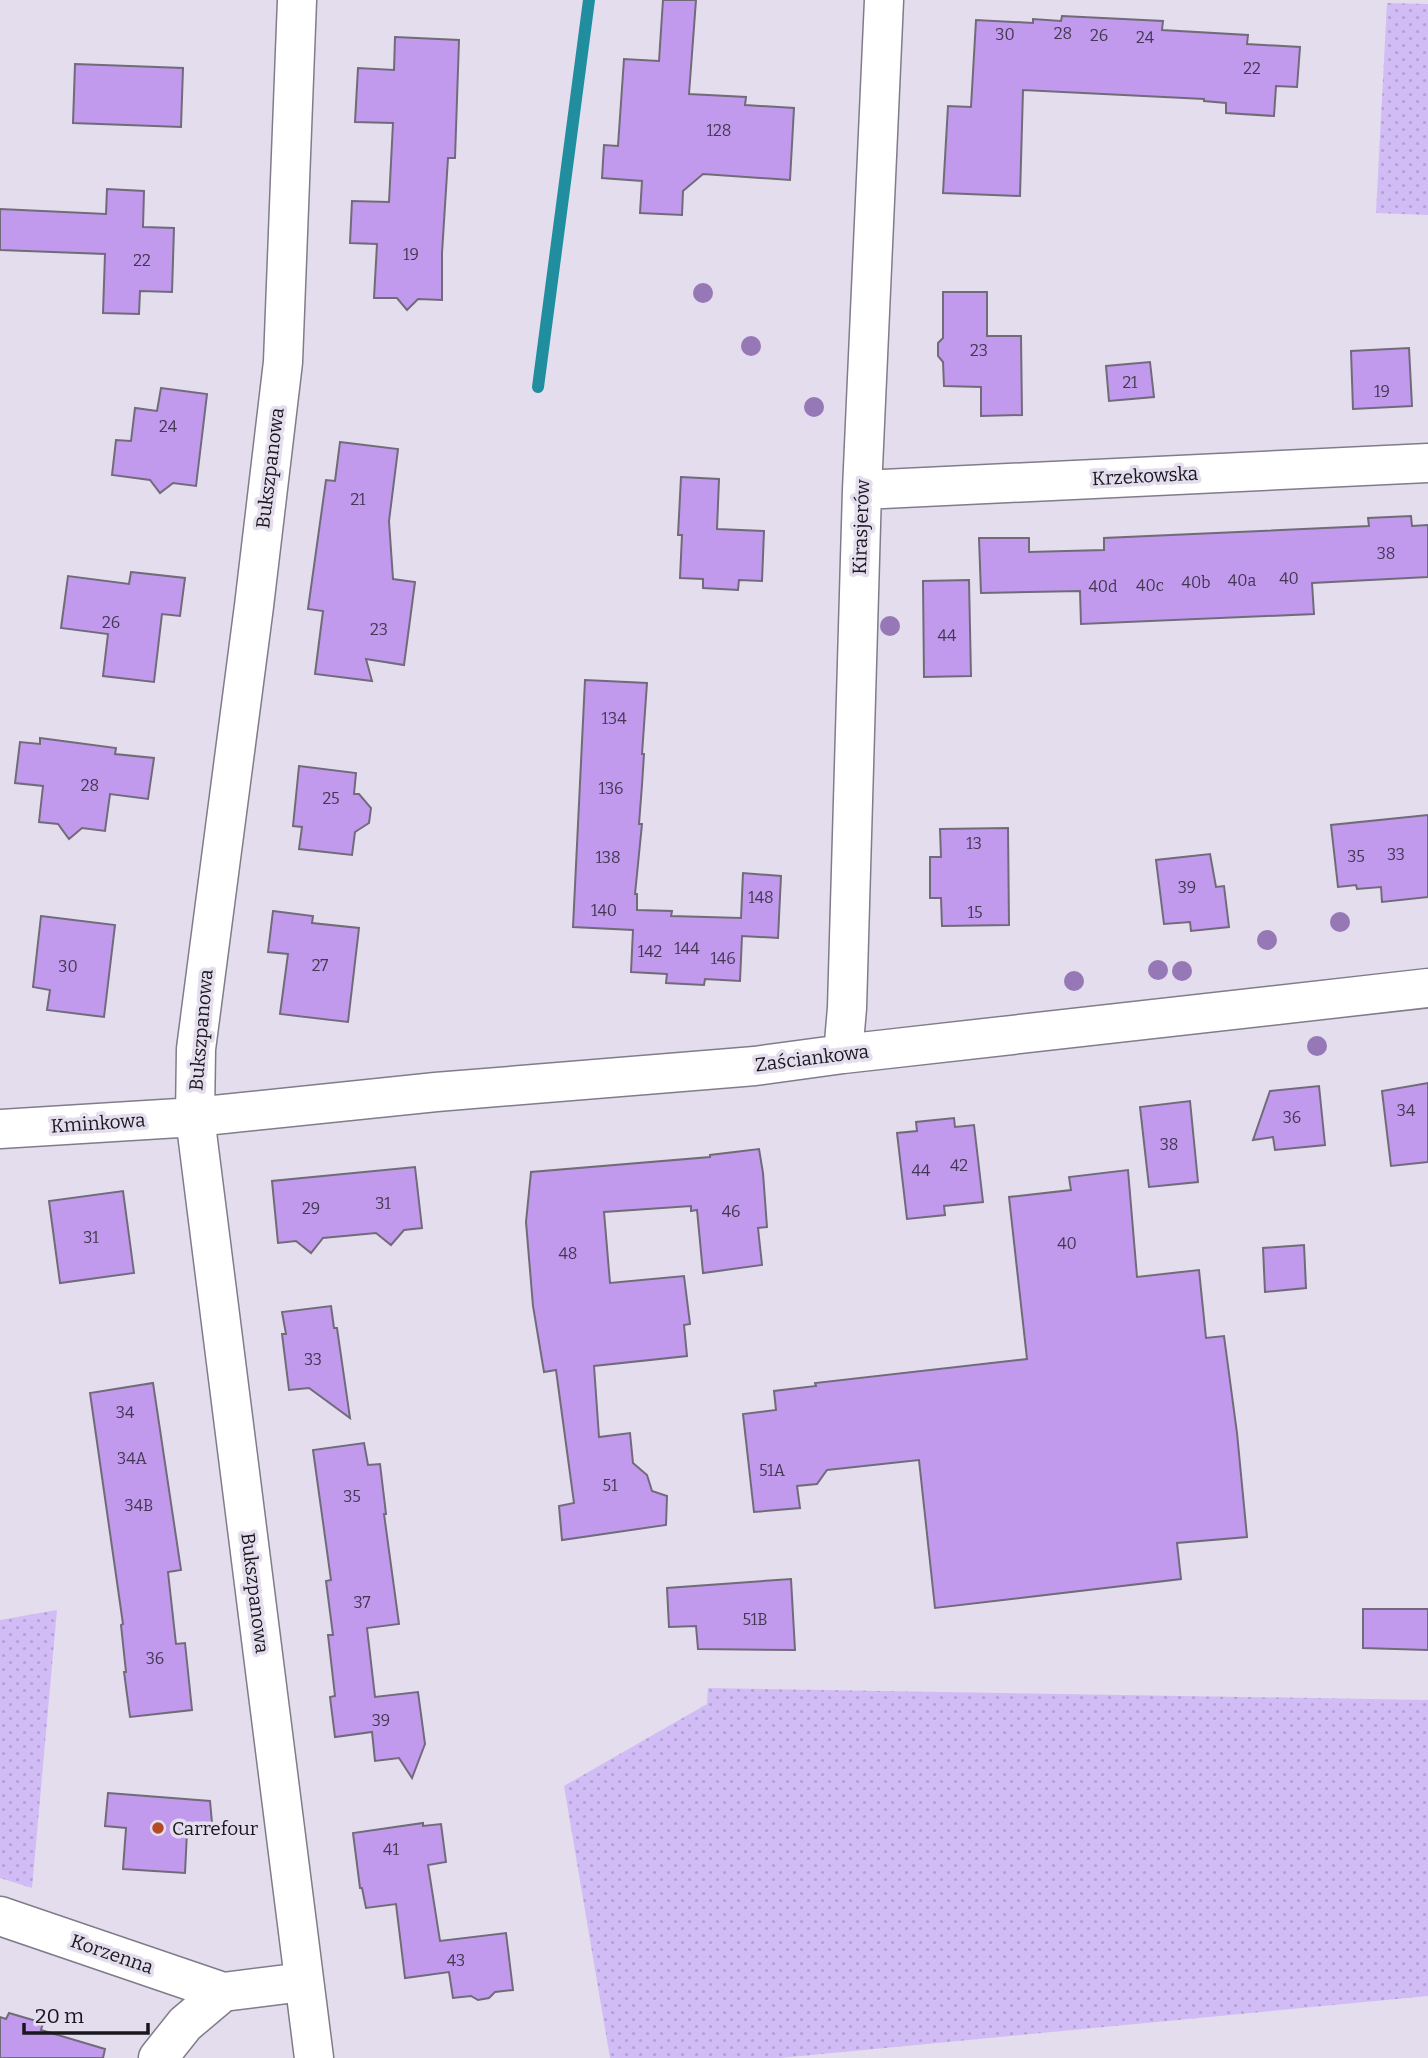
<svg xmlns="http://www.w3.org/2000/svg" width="1428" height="2058" viewBox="0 0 1428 2058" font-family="Bitter,serif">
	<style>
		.grass { fill: url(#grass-dots) }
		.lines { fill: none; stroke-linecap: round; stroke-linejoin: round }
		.stream { stroke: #208e9e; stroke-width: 12 }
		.building { fill: #c29aed; stroke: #716b79; stroke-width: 2 }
		.minor-casing { stroke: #807c89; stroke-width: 41 }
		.minor { stroke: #fff; stroke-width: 38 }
		.tree { fill: #9578b5 }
		.poi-dot { fill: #b34b28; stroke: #e3dded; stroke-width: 2.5 }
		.labels { text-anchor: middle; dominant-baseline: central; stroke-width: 7; stroke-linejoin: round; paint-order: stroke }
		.number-label { font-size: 16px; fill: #433851 }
		.street-label { font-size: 19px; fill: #19171d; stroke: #e3dded }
		.poi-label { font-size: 19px; fill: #19171d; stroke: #e3dded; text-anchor: start }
	</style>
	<defs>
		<pattern id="grass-dots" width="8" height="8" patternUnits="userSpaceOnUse" patternTransform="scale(1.75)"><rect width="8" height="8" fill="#d1bcf5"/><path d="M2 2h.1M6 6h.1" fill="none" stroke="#b3a1d2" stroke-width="1.8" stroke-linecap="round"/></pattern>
	</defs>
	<rect width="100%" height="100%" fill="#e3dded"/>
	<path class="grass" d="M 1387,3 L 1428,4 L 1428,215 L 1376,213 Z
		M 57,1610 L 32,1888 L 0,1878 L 0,1620 Z
		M 708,1688 L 1428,1700 L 1428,1996 L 780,2058 L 610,2058 L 564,1786 L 707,1704 Z"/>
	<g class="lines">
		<path class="stream" d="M 538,387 L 589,0"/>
	</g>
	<path class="building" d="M 663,0 L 696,0 L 689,94 L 746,97 L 745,105 L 794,108 L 790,180 L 703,174 L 683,191 L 682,215 L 640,213 L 642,181 L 602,178 L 604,145 L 618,146 L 624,59 L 659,61 Z
		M 1062,16 L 1163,21 L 1162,30 L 1248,35 L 1247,44 L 1300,47 L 1297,87 L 1276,86 L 1274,116 L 1226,113 L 1226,103 L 1204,101 L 1204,99 L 1023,90 L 1020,196 L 943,193 L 948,106 L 971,107 L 976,20 L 1033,23 L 1033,19 L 1061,21 Z
		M 395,37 L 459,40 L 455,158 L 448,158 L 442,253 L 442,300 L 418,299 L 407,310 L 397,298 L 374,298 L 377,244 L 350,243 L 352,201 L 389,202 L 393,123 L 355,122 L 358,68 L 394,70 Z
		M 75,64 L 183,68 L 181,127 L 73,123 Z
		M 107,189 L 144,191 L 143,227 L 174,228 L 172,292 L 140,291 L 139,314 L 103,313 L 105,254 L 0,250 L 0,209 L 106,214 Z
		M 943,292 L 987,292 L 987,336 L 1021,336 L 1022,415 L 981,416 L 981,387 L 944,386 L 943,362 L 938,356 L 938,343 L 943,338 Z
		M 1409,348 L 1412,406 L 1353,409 L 1351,351 Z
		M 1150,362 L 1154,397 L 1109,401 L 1106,366 Z
		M 161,388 L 207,394 L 196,486 L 173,483 L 160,493 L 150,480 L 112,475 L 116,440 L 131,441 L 135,408 L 157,411 Z
		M 340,442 L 398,449 L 389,521 L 393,579 L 415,582 L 404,665 L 366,659 L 372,681 L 315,674 L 323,611 L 308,609 L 326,480 L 335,481 Z
		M 681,477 L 719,479 L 717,529 L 764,531 L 762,581 L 739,580 L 738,590 L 703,588 L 703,579 L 680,578 L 682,535 L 678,535 Z
		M 1411,516 L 1412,526 L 1428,525 L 1428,577 L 1312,583 L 1314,614 L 1081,624 L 1080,591 L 981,593 L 979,538 L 1029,538 L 1029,552 L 1104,550 L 1104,538 L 1369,526 L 1368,518 Z
		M 131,572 L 185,578 L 180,616 L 162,614 L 154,682 L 103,676 L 108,634 L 61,628 L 68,576 L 129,584 Z
		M 969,580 L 971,676 L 924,677 L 923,581 Z
		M 585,680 L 647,683 L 642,754 L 644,754 L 642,785 L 639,824 L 642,824 L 635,894 L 637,894 L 637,910 L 672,911 L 671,916 L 741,918 L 743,873 L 781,876 L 778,938 L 742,936 L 740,981 L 705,979 L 704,985 L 666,983 L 667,974 L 631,972 L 633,930 L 573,927 Z
		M 40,738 L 116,748 L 115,754 L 154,758 L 148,799 L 110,794 L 105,831 L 82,828 L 69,839 L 58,824 L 39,822 L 43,786 L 15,783 L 20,742 L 40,744 Z
		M 299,766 L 356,773 L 354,794 L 359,794 L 371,808 L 369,823 L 355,832 L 352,855 L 299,849 L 302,827 L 293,826 Z
		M 1428,815 L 1428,897 L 1382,902 L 1381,887 L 1357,889 L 1356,885 L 1338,887 L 1331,825 Z
		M 1008,828 L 1009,925 L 942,926 L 941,898 L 930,898 L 930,857 L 941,857 L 940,829 Z
		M 1210,854 L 1216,887 L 1224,886 L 1229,927 L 1191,931 L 1190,922 L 1164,924 L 1156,860 Z
		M 273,911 L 313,916 L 312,923 L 359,928 L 348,1022 L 280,1014 L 288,954 L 268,952 Z
		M 41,916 L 115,925 L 104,1017 L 47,1010 L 50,990 L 33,987 Z
		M 1428,1083 L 1428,1162 L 1391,1166 L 1382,1091 Z
		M 1319,1086 L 1325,1145 L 1275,1150 L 1273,1137 L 1253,1140 L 1270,1091 Z
		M 1190,1101 L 1198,1182 L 1149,1187 L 1140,1107 Z
		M 954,1118 L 955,1127 L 974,1125 L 983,1202 L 944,1206 L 945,1215 L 907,1219 L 897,1133 L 917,1131 L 916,1122 Z
		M 759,1149 L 763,1173 L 767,1227 L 758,1228 L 762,1265 L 703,1273 L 697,1210 L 691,1211 L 691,1206 L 604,1212 L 610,1283 L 684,1276 L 690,1324 L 684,1325 L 687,1356 L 594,1366 L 599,1437 L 630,1433 L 633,1463 L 647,1475 L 652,1491 L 667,1496 L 666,1525 L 562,1540 L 559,1506 L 574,1503 L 556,1370 L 544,1372 L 533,1306 L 526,1222 L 531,1172 L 710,1157 L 710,1155 Z
		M 415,1167 L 422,1228 L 404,1230 L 391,1245 L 376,1233 L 323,1238 L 311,1253 L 296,1241 L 278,1243 L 272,1181 Z
		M 1128,1170 L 1137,1277 L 1199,1270 L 1206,1338 L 1224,1336 L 1237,1433 L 1247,1537 L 1177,1543 L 1181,1579 L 935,1608 L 919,1460 L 827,1470 L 817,1484 L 797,1486 L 800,1508 L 754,1512 L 743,1414 L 776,1410 L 774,1391 L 816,1386 L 815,1383 L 1027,1359 L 1009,1197 L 1071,1190 L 1069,1177 Z
		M 123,1191 L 134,1273 L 60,1283 L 49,1201 Z
		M 1304,1245 L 1306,1288 L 1265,1292 L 1263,1248 Z
		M 331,1306 L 334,1328 L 337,1328 L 350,1418 L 309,1388 L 289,1390 L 282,1334 L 286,1334 L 282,1312 Z
		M 153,1383 L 181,1570 L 168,1572 L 176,1644 L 185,1643 L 192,1710 L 130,1717 L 124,1672 L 126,1672 L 121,1625 L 123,1624 L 90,1393 Z
		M 364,1443 L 368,1465 L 380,1464 L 386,1514 L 384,1514 L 399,1624 L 367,1628 L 375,1697 L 418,1692 L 425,1744 L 412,1778 L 399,1758 L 375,1761 L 372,1732 L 335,1737 L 330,1697 L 335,1696 L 328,1635 L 333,1635 L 326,1581 L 331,1580 L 313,1450 Z
		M 791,1579 L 795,1650 L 698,1649 L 696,1626 L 669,1627 L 667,1588 Z
		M 1363,1609 L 1428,1609 L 1428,1650 L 1363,1648 Z
		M 108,1793 L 210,1801 L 213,1834 L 187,1832 L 185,1873 L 123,1869 L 126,1828 L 105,1826 Z
		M 423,1823 L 423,1826 L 441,1824 L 446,1862 L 428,1865 L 440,1941 L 506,1933 L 513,1990 L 495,1992 L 489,1998 L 478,2000 L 471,1996 L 453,1998 L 449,1972 L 405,1978 L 396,1904 L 366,1908 L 362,1888 L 360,1888 L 353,1833 Z
		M 9,2013 L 43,2023 L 41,2030 L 105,2049 L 103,2058 L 0,2058 L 0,2017 L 6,2019 Z"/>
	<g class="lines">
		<defs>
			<path id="minor" d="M 297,0 L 283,362 L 254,606 L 196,1049 L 195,1117 L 314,2058
				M 862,490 L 1428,463
				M 843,1054 L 847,1008 L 862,490 L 884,0
				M 0,1129 L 195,1117 L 436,1092 L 755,1066 L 843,1054 L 1428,988
				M 0,1916 L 223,1992
				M 158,2058 L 185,2024 L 223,1992 L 303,1982"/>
		</defs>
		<use href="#minor" class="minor-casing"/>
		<use href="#minor" class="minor"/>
	</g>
	<g class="tree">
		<circle cx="703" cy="293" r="10"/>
		<circle cx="751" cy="346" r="10"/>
		<circle cx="814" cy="407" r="10"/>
		<circle cx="890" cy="626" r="10"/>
		<circle cx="1340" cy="922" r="10"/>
		<circle cx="1267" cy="940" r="10"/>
		<circle cx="1158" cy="970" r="10"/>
		<circle cx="1182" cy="971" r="10"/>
		<circle cx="1074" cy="981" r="10"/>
		<circle cx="1317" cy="1046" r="10"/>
	</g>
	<circle class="poi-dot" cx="158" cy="1828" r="7"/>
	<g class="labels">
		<g class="number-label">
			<text x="1063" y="33">28</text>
			<text x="1005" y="34">30</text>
			<text x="1099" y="35">26</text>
			<text x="1145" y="37">24</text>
			<text x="1252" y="68">22</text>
			<text x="719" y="130">128</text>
			<text x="411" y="254">19</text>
			<text x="142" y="260">22</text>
			<text x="979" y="350">23</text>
			<text x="1130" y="382">21</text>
			<text x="1382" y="391">19</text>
			<text x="168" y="426">24</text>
			<text x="358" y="499">21</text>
			<text x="1386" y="553">38</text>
			<text x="1289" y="578">40</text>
			<text x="1242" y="580">40a</text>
			<text x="1196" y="582">40b</text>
			<text x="1150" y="585">40c</text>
			<text x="1103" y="586">40d</text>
			<text x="111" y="622">26</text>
			<text x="379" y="629">23</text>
			<text x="947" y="635">44</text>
			<text x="614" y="718">134</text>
			<text x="90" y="785">28</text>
			<text x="611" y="788">136</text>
			<text x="331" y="798">25</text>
			<text x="974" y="843">13</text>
			<text x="1396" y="854">33</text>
			<text x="1356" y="856">35</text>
			<text x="608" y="857">138</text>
			<text x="1187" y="887">39</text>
			<text x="761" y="897">148</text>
			<text x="604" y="910">140</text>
			<text x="975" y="912">15</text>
			<text x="687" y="948">144</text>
			<text x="650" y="951">142</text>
			<text x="723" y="958">146</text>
			<text x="320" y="965">27</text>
			<text x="68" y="966">30</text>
			<text x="1406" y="1110">34</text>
			<text x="1292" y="1117">36</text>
			<text x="1169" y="1144">38</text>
			<text x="959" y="1165">42</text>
			<text x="921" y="1170">44</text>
			<text x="383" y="1203">31</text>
			<text x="311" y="1208">29</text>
			<text x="731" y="1211">46</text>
			<text x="91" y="1237">31</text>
			<text x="1067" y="1243">40</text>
			<text x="568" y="1253">48</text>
			<text x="313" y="1359">33</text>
			<text x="125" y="1412">34</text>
			<text x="132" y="1458">34A</text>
			<text x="772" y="1470">51A</text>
			<text x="610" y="1485">51</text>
			<text x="352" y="1496">35</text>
			<text x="139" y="1505">34B</text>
			<text x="362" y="1602">37</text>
			<text x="755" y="1619">51B</text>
			<text x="155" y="1658">36</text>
			<text x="381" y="1720">39</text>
			<text x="391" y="1849">41</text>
			<text x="456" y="1960">43</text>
		</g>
		<g class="street-label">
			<text transform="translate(270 468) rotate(-83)">Bukszpanowa</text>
			<text transform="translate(1145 476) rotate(-3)">Krzekowska</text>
			<text transform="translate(861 527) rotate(-88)">Kirasjerów</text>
			<text transform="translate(201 1030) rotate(-85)">Bukszpanowa</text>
			<text transform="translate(812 1058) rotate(-7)">Zaściankowa</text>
			<text transform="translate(98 1123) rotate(-4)">Kminkowa</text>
			<text transform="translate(255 1593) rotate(83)">Bukszpanowa</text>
			<text transform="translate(112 1954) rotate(19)">Korzenna</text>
		</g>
		<g class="poi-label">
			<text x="172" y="1828">Carrefour</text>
		</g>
	</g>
	<path d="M24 2023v10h124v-10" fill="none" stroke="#19171d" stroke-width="3.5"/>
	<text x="35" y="2023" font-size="21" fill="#19171d" stroke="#e3dded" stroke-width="5" paint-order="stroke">20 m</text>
</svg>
